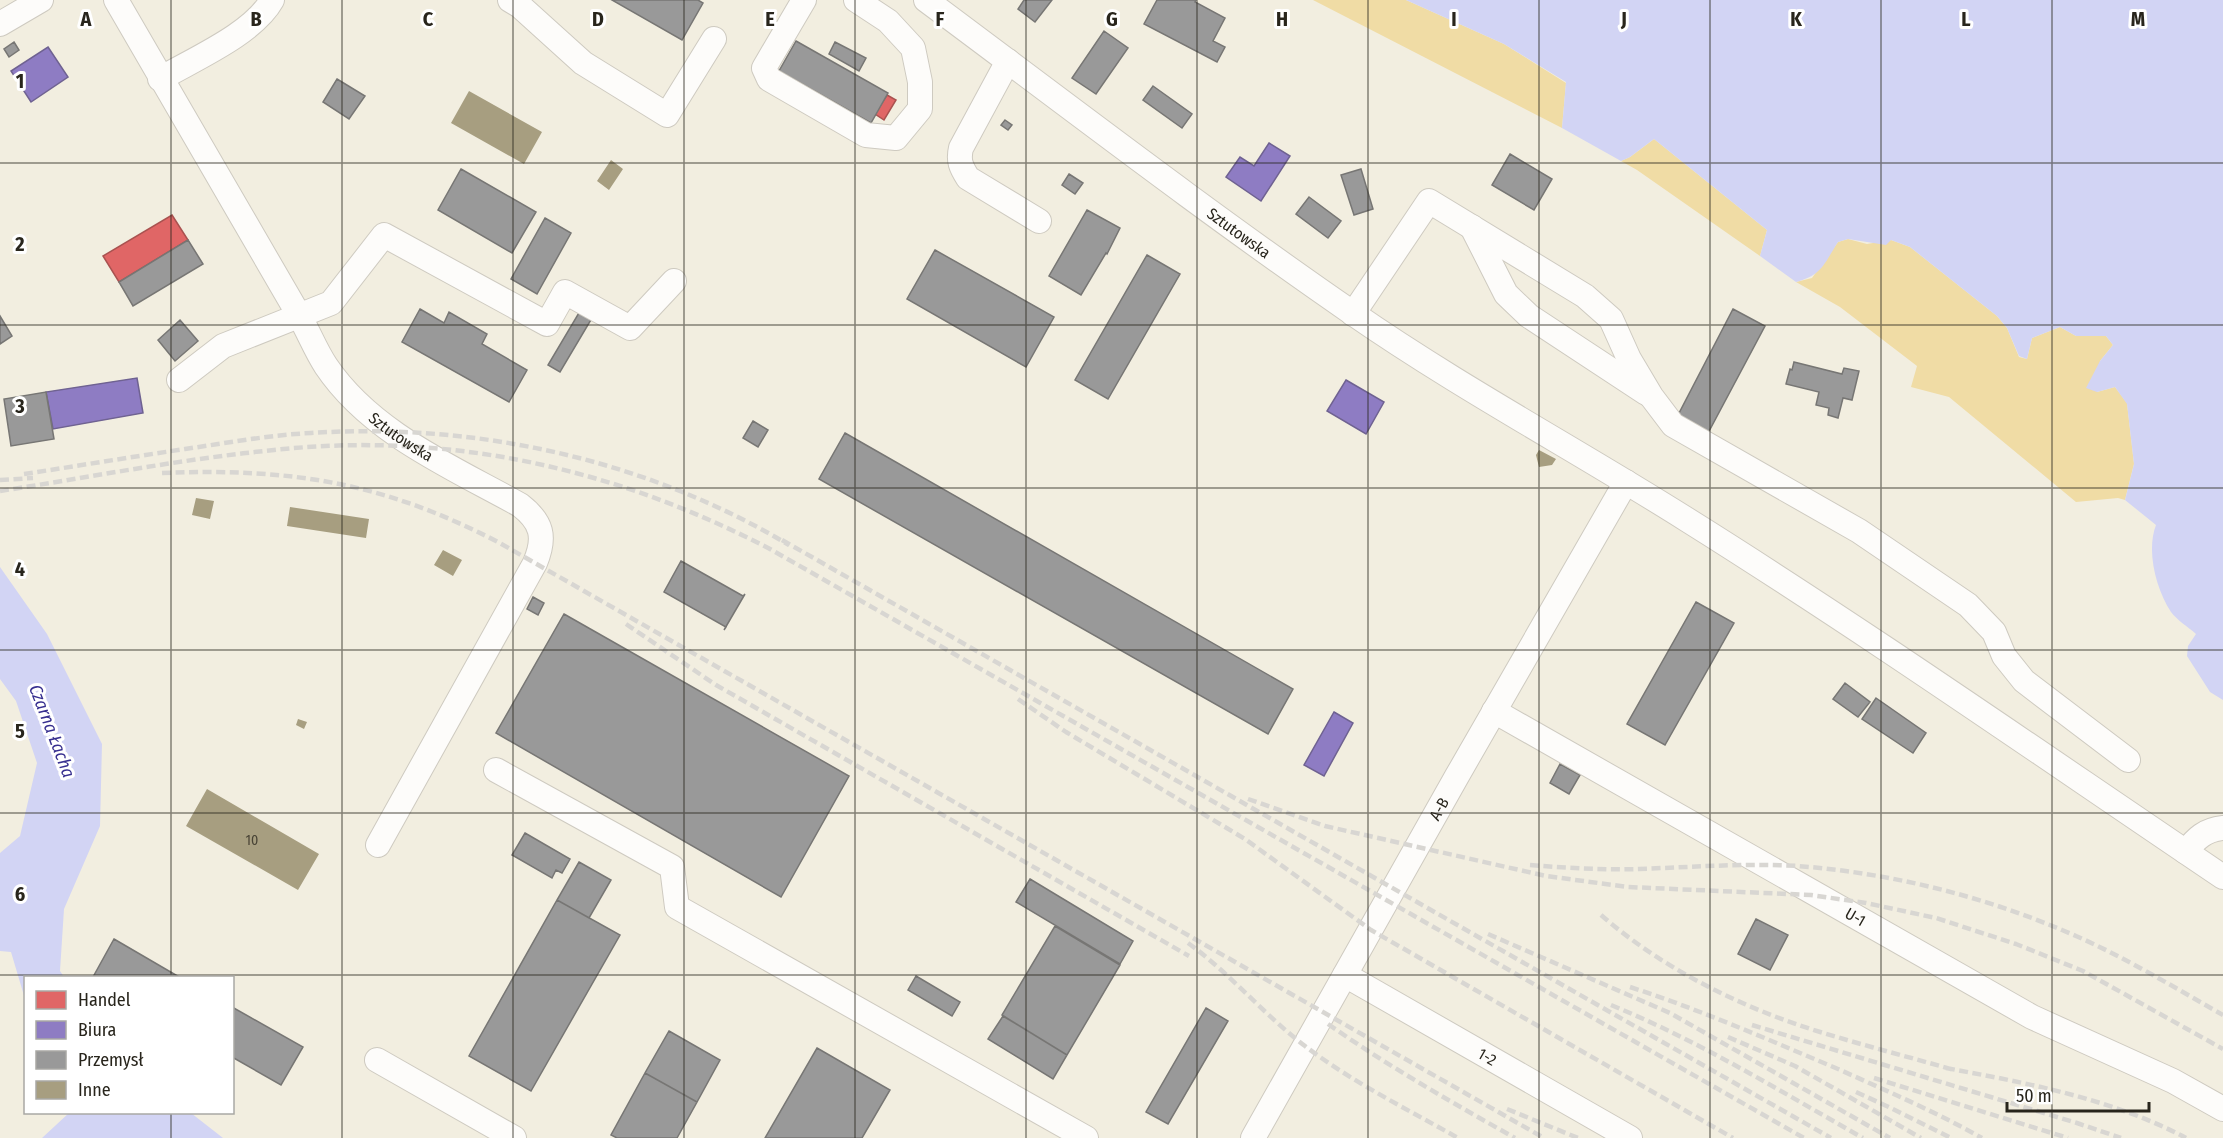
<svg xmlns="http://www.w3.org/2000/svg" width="2223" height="1138" viewBox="0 0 2223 1138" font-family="'Fira Sans Condensed',sans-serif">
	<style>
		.green { fill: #f0dca5 }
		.water { fill: #d2d4f4 }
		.shops { fill: #e06666; stroke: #a95250; stroke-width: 1.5 }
		.offices { fill: #8e7cc3; stroke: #6f6291; stroke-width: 1.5 }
		.industry { fill: #999; stroke: #777674; stroke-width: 1.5 }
		.building { fill: #a79e80 }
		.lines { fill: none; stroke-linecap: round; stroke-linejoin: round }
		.minor-casing { stroke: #cecac0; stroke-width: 26 }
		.minor { stroke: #fdfcfa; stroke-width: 24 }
		.rail { stroke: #d8d6d2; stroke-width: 4.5; stroke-dasharray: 9 4.5; stroke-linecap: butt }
		.grid { fill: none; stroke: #28251c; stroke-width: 1.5; stroke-opacity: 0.55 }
		.labels { text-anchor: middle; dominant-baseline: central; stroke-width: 6; stroke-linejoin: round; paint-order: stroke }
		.number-label { font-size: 14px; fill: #484335 }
		.street-label { font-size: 16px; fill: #28251c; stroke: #fff }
		.water-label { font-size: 18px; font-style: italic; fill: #372f8f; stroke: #fff }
		.grid-label { font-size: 20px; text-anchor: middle; font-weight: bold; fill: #28251c; stroke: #fff; stroke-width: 6; stroke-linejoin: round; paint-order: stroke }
	</style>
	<rect width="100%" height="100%" fill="#f2eee0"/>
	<path class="green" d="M 1313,0 L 1406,0 L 1504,44 L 1566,83 L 1562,128 Z
		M 1654,139 L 1767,230 L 1760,256 L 1637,170 L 1621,161 L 1630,157 Z
		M 1848,239 L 1867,244 L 1891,240 L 1910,247 L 1997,316 L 2007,328 L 2019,357 L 2027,359 L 2032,338 L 2060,327 L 2076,336 L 2106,336 L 2113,345 L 2100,361 L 2097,392 L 2115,387 L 2127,403 L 2134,464 L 2125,500 L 2118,498 L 2076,502 L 1949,397 L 1911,387 L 1917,366 L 1840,307 L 1796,282 L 1812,278 L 1838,242 Z"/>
	<path class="water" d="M 1406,0 L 2223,0 L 2223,700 L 2210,692 L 2187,656 L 2188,646 L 2196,634 C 2188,627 2177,620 2171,612 C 2156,589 2146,551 2156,525 L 2125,500 L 2134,464 L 2127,404 L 2115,387 L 2097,392 L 2086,388 L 2100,361 L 2113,345 L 2106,336 L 2076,336 L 2060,327 L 2032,338 L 2027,359 L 2019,356 L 2007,328 L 1997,316 L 1910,247 L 1891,240 L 1886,245 L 1848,239 L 1838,242 C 1824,264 1822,275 1796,282 L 1760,256 L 1767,230 L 1654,139 L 1630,157 L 1621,161 L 1562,128 L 1566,82 L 1504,44 Z
		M 0,567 L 47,634 L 102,744 L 100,826 L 64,909 L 60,971 L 64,977 L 26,978 L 25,999 L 11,952 L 0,951 L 0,853 L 20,836 L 37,763 L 16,701 L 0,679 Z
		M 70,1112 L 191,1113 L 223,1138 L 42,1138 Z"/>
	<path class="shops" d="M 887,95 L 896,100 L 884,120 L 875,114 Z
		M 172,215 L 188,240 L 119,282 L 103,256 Z"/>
	<path class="offices" d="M 48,47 L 68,77 L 31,102 L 11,71 Z
		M 1269,143 L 1290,156 L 1261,201 L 1226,177 L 1240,157 L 1254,166 Z
		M 137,378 L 143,413 L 53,429 L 46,392 Z
		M 1346,380 L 1384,402 L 1366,434 L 1327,411 Z
		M 1334,712 L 1353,723 L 1324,776 L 1304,765 Z"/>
	<path class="industry" d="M 612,0 L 698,0 L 703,3 L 682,40 Z
		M 1024,0 L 1052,0 L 1035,22 L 1018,9 Z
		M 1157,0 L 1196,0 L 1195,2 L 1225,18 L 1213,41 L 1225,47 L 1217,62 L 1144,24 Z
		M 1104,31 L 1128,48 L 1096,94 L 1072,78 Z
		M 796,41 L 888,93 L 871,123 L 779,71 Z
		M 14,42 L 19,50 L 9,57 L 4,49 Z
		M 835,42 L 866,58 L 859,71 L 829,54 Z
		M 337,79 L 365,96 L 349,119 L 323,102 Z
		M 1153,86 L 1192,114 L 1182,128 L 1143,100 Z
		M 1005,120 L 1012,125 L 1008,130 L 1001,125 Z
		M 1510,154 L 1552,179 L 1534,210 L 1492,185 Z
		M 461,169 L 536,212 L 512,253 L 438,210 Z
		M 1361,169 L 1373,209 L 1354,215 L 1341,175 Z
		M 1069,174 L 1083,183 L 1075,194 L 1062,185 Z
		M 1309,197 L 1341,221 L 1328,238 L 1296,214 Z
		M 1087,210 L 1120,228 L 1107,254 L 1106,253 L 1081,295 L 1049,276 Z
		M 545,218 L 571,233 L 537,294 L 511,279 Z
		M 188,240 L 203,264 L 133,306 L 119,282 Z
		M 935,250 L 1054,317 L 1026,367 L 907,299 Z
		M 1147,255 L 1180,274 L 1108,399 L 1075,380 Z
		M 583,306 L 595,313 L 560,372 L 548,365 Z
		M 420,309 L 444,323 L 449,312 L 487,334 L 482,344 L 527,370 L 509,402 L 402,342 Z
		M 1733,309 L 1765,326 L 1707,435 L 1676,419 Z
		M 0,316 L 12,336 L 0,344 Z
		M 180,320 L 198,341 L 175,361 L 158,340 Z
		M 1794,362 L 1842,374 L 1844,368 L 1859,371 L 1852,400 L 1843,398 L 1838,418 L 1828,415 L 1829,408 L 1816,405 L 1819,392 L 1786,384 L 1790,369 L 1792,370 Z
		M 46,392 L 54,439 L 11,446 L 4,399 Z
		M 753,421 L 768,430 L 758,447 L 743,438 Z
		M 845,433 L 1293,689 L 1268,734 L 819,479 Z
		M 681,561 L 743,596 L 745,594 L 724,630 L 726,627 L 664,592 Z
		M 533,597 L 544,603 L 538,615 L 527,609 Z
		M 1696,602 L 1734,623 L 1665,745 L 1627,724 Z
		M 564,614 L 849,776 L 781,897 L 496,733 Z
		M 1845,683 L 1870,702 L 1858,717 L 1833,699 Z
		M 1876,698 L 1926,733 L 1913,753 L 1862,719 Z
		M 1560,764 L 1580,775 L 1569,794 L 1550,783 Z
		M 525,833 L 570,859 L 562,873 L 556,870 L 552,878 L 512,855 Z
		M 579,862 L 611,880 L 589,918 L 557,900 Z
		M 1030,879 L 1133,941 L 1120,964 L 1016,902 Z
		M 557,900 L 620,935 L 531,1091 L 469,1056 Z
		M 1756,919 L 1788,935 L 1770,970 L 1738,954 Z
		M 1055,926 L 1120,965 L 1067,1055 L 1002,1015 Z
		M 114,939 L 181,978 L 93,977 Z
		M 916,976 L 960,1002 L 952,1016 L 908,990 Z
		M 232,1007 L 303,1047 L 281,1085 L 232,1057 Z
		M 1206,1008 L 1228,1021 L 1168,1124 L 1146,1112 Z
		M 1003,1016 L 1067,1055 L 1053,1079 L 988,1039 Z
		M 669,1031 L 720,1060 L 697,1102 L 645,1073 Z
		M 817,1048 L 890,1090 L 862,1138 L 765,1138 Z
		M 645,1073 L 697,1102 L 677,1138 L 617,1138 L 611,1135 Z"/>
	<path class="building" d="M 469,91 L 542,132 L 524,164 L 451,123 Z
		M 611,160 L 623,169 L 609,190 L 597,181 Z
		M 1539,450 L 1556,459 L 1552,465 L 1539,467 L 1536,455 Z
		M 196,498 L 214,501 L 210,519 L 192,515 Z
		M 290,507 L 369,519 L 366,538 L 287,526 Z
		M 443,550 L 462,560 L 453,576 L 434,565 Z
		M 298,719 L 307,722 L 304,729 L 296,725 Z
		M 207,789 L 319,854 L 298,890 L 186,826 Z"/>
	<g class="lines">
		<defs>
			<g id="minor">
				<path id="s1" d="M 116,0 L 300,317 C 309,333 316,351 326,366 C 371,433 452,467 520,505 C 542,522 546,537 535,563 L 378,845"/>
				<path d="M 510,0 L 520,6 L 583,63 L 667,115 L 714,39"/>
				<path d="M 804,0 L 764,68 L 769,79 L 866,135 L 896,138 L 920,109 L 920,82 L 913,48 L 888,21 L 856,0"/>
				<path id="s2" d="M 926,0 C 1067,105 1206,212 1351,312 C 1459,387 1575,449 1686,519 C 1868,633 2045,757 2223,877"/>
				<path d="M 0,24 L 41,0"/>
				<path d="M 1008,61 L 961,148 C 958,161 961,167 968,178 L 1039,221"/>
				<path d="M 160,79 C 194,59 253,34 272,0"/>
				<path d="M 1472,227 L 1506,294 L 1529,316 L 1646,393"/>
				<path d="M 1353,314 L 1429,201 L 1585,296 L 1611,319 L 1629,359 L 1651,396 L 1673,425 L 1859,531 L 1968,605 L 1994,632 L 2004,656 L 2024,681 L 2128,760"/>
				<path d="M 179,380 L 223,346 L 331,303 L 384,235 L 547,324 L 565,292 L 630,328 L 674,281"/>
				<path id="s3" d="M 1494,711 L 2032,1017 L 2173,1081 L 2223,1109"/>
				<path d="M 496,770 L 672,867 L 677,907 L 1086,1138"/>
				<path d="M 2186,852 C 2196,838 2205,830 2223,828"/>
				<path id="s4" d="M 1345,975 L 1630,1138"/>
				<path d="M 377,1060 L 514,1138"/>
				<path id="s5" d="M 1253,1138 L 1457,776 L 1626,482"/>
			</g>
		</defs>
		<use href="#minor" class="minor-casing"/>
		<use href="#minor" class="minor"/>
		<path class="rail" d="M 162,473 C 291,468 382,482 498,542 L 1544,1138
			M 24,474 C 77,466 131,457 185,449 C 227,443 269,435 311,433 C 476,422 647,460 789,545
			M 0,480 L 33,478
			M 0,491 C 91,477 182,459 274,450 C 449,431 614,468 770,549 L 1804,1138
			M 782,540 L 1831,1138
			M 626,624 L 716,685 L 1189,956
			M 1018,699 L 1066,732 L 1245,839 L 1371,930 L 1733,1138
			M 1248,799 L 1325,826 L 1546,876 L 1628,887 L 1811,895 L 1866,903 L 1936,918 L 2016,944 L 2083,971 L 2223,1049
			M 1530,865 C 1566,868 1603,870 1639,869 C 1693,867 1745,863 1798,866 C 1889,873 1979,895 2062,930 C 2118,953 2170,985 2223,1015
			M 1601,915 C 1655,962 1719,996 1787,1021 C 1841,1040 1899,1054 1954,1070
			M 1488,934 L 1670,1013 L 1890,1138
			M 1188,943 C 1231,974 1264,1015 1305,1046 C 1352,1082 1407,1109 1458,1138
			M 1630,987 C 1701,1010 1769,1040 1838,1069 C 1887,1091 1936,1112 1982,1138
			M 1611,1005 C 1699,1041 1780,1091 1863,1138
			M 1328,1024 C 1388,1066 1451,1102 1515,1138
			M 1752,1025 L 2077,1123 L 2121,1138
			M 1728,1037 L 1795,1066 L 1921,1138
			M 1946,1068 C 2027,1083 2113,1099 2186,1138
			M 1874,1078 L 2068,1138
			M 1856,1092 L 1891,1108 L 1951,1138
			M 1507,1109 L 1578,1138"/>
	</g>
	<path class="grid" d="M 171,0 L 171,978M 342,0 L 342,1138M 513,0 L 513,1138M 684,0 L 684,1138M 855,0 L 855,1138M 1026,0 L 1026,1138M 1197,0 L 1197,1138M 1368,0 L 1368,1138M 1539,0 L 1539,1138M 1710,0 L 1710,1138M 1881,0 L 1881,1138M 2052,0 L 2052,1138M 0,163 L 2223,163M 0,325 L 2223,325M 0,488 L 2223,488M 0,650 L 2223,650M 0,813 L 2223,813M 0,975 L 2223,975M 171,1112 L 171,1138"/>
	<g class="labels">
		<g class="number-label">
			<text x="252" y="840">10</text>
		</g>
		<g class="street-label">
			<text stroke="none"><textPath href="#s2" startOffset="390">Sztutowska</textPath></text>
			<text stroke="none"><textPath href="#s1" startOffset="526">Sztutowska</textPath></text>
			<text stroke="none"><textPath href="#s5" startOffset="378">A-B</textPath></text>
			<text stroke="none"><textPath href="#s3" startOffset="416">U-1</textPath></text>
			<text stroke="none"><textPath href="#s4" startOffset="164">1-2</textPath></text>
		</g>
		<g class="water-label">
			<text transform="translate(52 731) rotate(69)">Czarna Łacha</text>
		</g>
	</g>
	<g class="grid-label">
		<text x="86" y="26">A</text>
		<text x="256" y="26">B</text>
		<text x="428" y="26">C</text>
		<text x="598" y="26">D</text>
		<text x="770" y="26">E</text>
		<text x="940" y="26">F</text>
		<text x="1112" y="26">G</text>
		<text x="1282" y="26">H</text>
		<text x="1454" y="26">I</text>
		<text x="1624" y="26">J</text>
		<text x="1796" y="26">K</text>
		<text x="1966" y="26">L</text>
		<text x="2138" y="26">M</text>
		<text x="20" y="88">1</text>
		<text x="20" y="251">2</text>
		<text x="20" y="413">3</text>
		<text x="20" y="576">4</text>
		<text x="20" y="738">5</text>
		<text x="20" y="901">6</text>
	</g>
	<rect x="24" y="976" width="210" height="138" fill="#ffffff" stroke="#a9a8a4" stroke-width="1.5"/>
	<rect x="36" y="991" width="30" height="18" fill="#e06666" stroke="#a9a8a4" stroke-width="1.5"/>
	<text x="78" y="1006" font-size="18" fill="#28251c">Handel</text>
	<rect x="36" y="1021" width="30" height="18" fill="#8e7cc3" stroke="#a9a8a4" stroke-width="1.5"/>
	<text x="78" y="1036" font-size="18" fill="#28251c">Biura</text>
	<rect x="36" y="1051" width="30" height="18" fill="#999999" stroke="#a9a8a4" stroke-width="1.5"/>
	<text x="78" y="1066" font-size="18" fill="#28251c">Przemysł</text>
	<rect x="36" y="1081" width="30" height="18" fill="#a79e80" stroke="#a9a8a4" stroke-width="1.5"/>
	<text x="78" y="1096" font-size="18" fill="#28251c">Inne</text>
	<path d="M2007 1102v9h142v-9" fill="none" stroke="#28251c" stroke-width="3"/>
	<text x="2016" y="1102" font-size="18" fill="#28251c" stroke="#ffffff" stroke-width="4.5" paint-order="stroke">50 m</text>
</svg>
